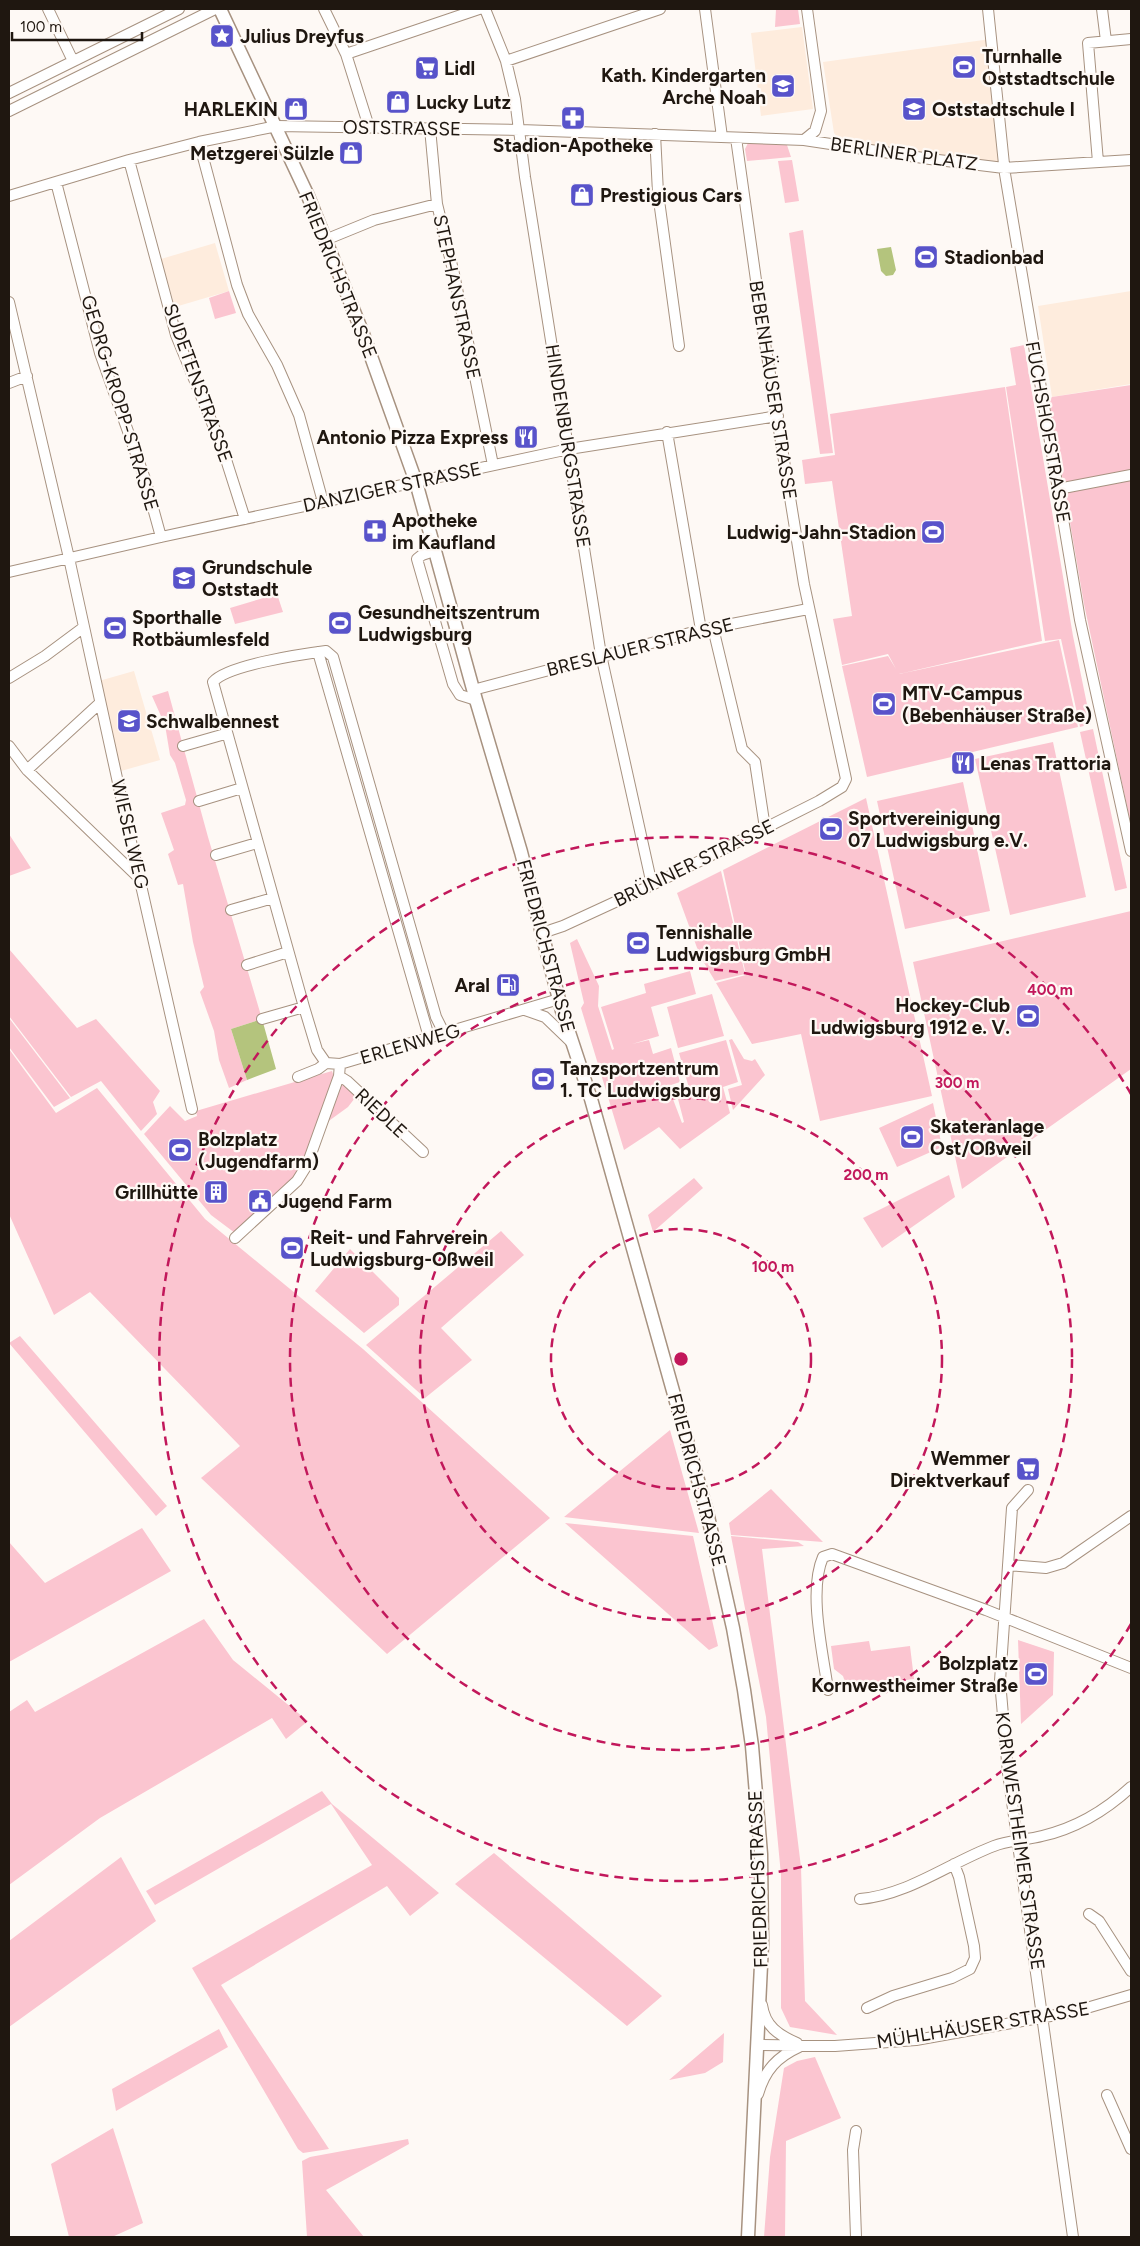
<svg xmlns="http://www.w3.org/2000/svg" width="1140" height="2246" viewBox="0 0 1140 2246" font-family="Figtree,sans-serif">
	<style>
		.built { fill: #feecdd }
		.green { fill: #fbc5d0 }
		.water { fill: #b4c47d }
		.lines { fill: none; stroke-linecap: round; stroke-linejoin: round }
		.minor-casing { stroke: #a79280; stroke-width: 12 }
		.major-casing { stroke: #a79280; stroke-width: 15 }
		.minor { stroke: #fff; stroke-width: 10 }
		.major { stroke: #fff; stroke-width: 12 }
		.ring { fill: none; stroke: #c2185b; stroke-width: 2.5; stroke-dasharray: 9 6 }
		.labels { text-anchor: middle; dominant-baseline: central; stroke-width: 4.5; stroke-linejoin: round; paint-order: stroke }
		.poi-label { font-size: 19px; font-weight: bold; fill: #1f1710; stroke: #fef9f5; text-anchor: start }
		.street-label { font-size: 19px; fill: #1f1710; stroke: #fef9f5 }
		.centre { fill: #c2185b; stroke: #fef9f5; stroke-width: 2.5 }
		.ring-label { font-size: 15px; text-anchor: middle; font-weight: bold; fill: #c2185b; stroke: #fef9f5; stroke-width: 4.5; stroke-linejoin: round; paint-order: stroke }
	</style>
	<rect width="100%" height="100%" fill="#fef9f5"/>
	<path class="built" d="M 802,27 L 813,109 L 761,116 L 751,33 Z
		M 991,39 L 1004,168 L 840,140 L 834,133 L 823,62 Z
		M 215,243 L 229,291 L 175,307 L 161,259 Z
		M 1131,291 L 1131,384 L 1052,397 L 1038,306 Z
		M 134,671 L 160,760 L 121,771 L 99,681 Z"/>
	<path class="green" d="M 776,9 L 798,9 L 800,24 L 775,27 Z
		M 748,143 L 787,145 L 791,157 L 747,161 L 745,149 Z
		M 792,160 L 799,201 L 785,203 L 778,161 Z
		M 803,230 L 833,453 L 820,454 L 789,233 Z
		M 229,291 L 236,313 L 215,319 L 209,298 Z
		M 1024,345 L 1073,636 L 1091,724 L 1080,727 L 1061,639 L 1045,641 L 1006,387 L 1016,385 L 1010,348 Z
		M 1131,385 L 1131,825 L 1084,604 L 1049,400 L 1052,397 Z
		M 1005,387 L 1042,641 L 899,674 L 1059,640 L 1078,727 L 867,777 L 842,666 L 888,656 L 896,669 L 888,654 L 842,665 L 833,619 L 852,616 L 832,481 L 805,484 L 802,460 L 835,455 L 830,414 Z
		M 277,594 L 283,612 L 235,624 L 230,608 Z
		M 168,691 L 208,837 L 262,1019 L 231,1029 L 247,1080 L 229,1088 L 219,1060 L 214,1031 L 200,992 L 204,987 L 193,942 L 183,884 L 178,885 L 168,854 L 174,850 L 161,813 L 185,805 L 186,800 L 175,763 L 170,755 L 165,725 L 152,696 Z
		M 1093,729 L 1127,888 L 1115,891 L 1080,732 Z
		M 1053,742 L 1086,897 L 1010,915 L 975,759 Z
		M 963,782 L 990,911 L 905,929 L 877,801 Z
		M 866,798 L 932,1096 L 820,1121 L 801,1034 L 752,1044 L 716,983 L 746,975 L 723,870 Z
		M 9,834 L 31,868 L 9,876 Z
		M 721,871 L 745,974 L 715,981 L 700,956 L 677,893 Z
		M 1131,911 L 1131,1069 L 962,1189 L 913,962 Z
		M 577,939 L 599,986 L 598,1006 L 612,1050 L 614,1049 L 601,1007 L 646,993 L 644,984 L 690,971 L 696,994 L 651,1007 L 659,1036 L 632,1044 L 649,1040 L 653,1054 L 671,1048 L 680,1082 L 668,1086 L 682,1123 L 684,1122 L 678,1099 L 691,1095 L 679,1053 L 726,1040 L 738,1082 L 723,1087 L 730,1113 L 680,1149 L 659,1127 L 624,1150 L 581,1008 L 584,1003 L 570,943 Z
		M 9,949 L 77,1028 L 96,1019 L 160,1091 L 153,1102 L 157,1114 L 141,1131 L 101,1081 L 71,1097 L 9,1016 Z
		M 712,994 L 724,1036 L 678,1048 L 667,1007 Z
		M 9,1018 L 70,1098 L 54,1107 L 9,1047 Z
		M 732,1039 L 744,1059 L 752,1061 L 755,1059 L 765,1075 L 733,1110 L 728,1089 L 742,1085 L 729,1040 Z
		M 9,1049 L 56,1113 L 97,1088 L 205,1219 L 363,1349 L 550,1518 L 387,1654 L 201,1478 L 240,1446 L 90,1292 L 54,1315 L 9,1214 Z
		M 332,1071 L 335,1080 L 310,1146 L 290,1185 L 235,1233 L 211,1215 L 144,1134 L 170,1106 L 185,1121 L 197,1116 L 196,1111 Z
		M 347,1084 L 358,1094 L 348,1107 L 326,1123 L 339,1086 Z
		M 933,1103 L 942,1147 L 897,1167 L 879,1128 Z
		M 949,1175 L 955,1197 L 882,1248 L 863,1218 Z
		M 694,1178 L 703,1188 L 653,1232 L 648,1215 Z
		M 501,1231 L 524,1255 L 441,1328 L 472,1360 L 425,1398 L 366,1345 Z
		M 350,1249 L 399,1298 L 399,1305 L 364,1333 L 315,1291 Z
		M 20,1336 L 167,1506 L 156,1516 L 9,1343 Z
		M 670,1430 L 699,1533 L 564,1517 Z
		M 771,1489 L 823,1542 L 731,1535 L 729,1523 Z
		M 565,1523 L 693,1536 L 718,1646 L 709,1650 Z
		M 142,1528 L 171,1571 L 9,1662 L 9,1542 L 45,1583 Z
		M 731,1536 L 798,1542 L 804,1546 L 762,1549 L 801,1867 L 805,2001 L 837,2035 L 790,2027 L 781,2008 L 781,1875 L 766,1717 Z
		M 204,1619 L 233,1660 L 308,1721 L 286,1739 L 272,1718 L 100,1818 L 9,1885 L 9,1712 L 27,1700 L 35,1712 Z
		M 1018,1640 L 1054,1652 L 1053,1695 L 1021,1724 Z
		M 869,1641 L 871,1651 L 910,1646 L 914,1679 L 847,1688 L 843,1676 L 834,1669 L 831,1646 Z
		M 322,1791 L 332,1804 L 439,1893 L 410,1916 L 387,1886 L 221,1985 L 329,2149 L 303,2153 L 298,2149 L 192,1968 L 372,1865 L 331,1804 L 155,1905 L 146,1891 Z
		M 494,1853 L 662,1996 L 627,2026 L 455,1884 Z
		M 121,1857 L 156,1921 L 9,2027 L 9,1941 Z
		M 219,2029 L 228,2047 L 116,2111 L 112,2089 Z
		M 724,2033 L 723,2062 L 705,2073 L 669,2080 Z
		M 815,2057 L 841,2118 L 786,2141 L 785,2237 L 764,2237 L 770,2157 L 784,2068 L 797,2061 Z
		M 113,2128 L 143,2223 L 112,2237 L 69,2237 L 51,2164 Z
		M 408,2139 L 409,2144 L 326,2190 L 364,2237 L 307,2237 L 302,2161 L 310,2157 Z"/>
	<path class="water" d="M 891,247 L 896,270 L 893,275 L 886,276 L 881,271 L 877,249 Z
		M 262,1019 L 276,1069 L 247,1080 L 231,1029 Z"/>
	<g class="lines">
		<defs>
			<path id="minor" d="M 48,9 L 73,61
				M 324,9 L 346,54 L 369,127
				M 485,9 L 506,61 L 515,99 L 525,177 L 601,655 L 652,885
				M 705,9 L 722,137
				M 988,9 L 1005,174 L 1080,620 L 1131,851
				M 1102,9 L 1106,41
				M 346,54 L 479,9
				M 506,61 L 660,9
				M 9,93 L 179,9
				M 9,111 L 215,9
				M 430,128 L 437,204 L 454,274 L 493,465
				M 655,134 L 658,193 L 679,346
				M 804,140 L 815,131 L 821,111 L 807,9
				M 199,142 L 237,285 L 248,314 L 277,365 L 299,415 L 323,502
				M 129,160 L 176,335 L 222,447 L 245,519
				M 1098,162 L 1088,43 L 1131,39
				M 56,182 L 100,353 L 145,479 L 161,537
				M 9,196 L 129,160 L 199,142 L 277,126 L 520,130 L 804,140 L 930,159 L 1004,168 L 1131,160
				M 325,240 L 374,220 L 437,204
				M 9,302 L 69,558 L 127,824 L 192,1109
				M 9,383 L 27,376
				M 667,432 L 701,630
				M 1058,489 L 1131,475
				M 434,551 L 422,555 L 417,559 L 453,684 L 460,695 L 476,700
				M 9,572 L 161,537 L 569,449 L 778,416
				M 713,628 L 742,749 L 755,762 L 765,828
				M 318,652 L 429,1037
				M 9,678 L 45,656 L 84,627
				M 473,690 L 701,630 L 808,609
				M 9,746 L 27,770 L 139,878
				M 183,746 L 225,734
				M 27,770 L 100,703
				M 199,801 L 242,788
				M 216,855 L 257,843
				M 231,910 L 273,898
				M 542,933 L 563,926 L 652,885 L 819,801 L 842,787 L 846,779 L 804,584 L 764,337 L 736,138
				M 247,965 L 288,952
				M 525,1010 L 545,1017 L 572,1043
				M 262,1019 L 304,1007
				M 326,1063 L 317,1050 L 304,1007 L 213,682 C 227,665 303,654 326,651 L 333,657 L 436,1017 L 444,1033
				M 326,1063 L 340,1064 L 559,999
				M 339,1076 L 347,1081 L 423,1152
				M 298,1077 L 318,1069 L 326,1063
				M 235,1238 L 297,1181 L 307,1165 L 339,1076 L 340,1064
				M 1028,1490 L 1012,1508 L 1000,1681 L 1008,1773 L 1073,2237
				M 1008,1565 L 1046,1568 L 1063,1563 L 1131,1516
				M 828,1690 C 823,1653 808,1591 823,1557 L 832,1554 L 986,1610 L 1131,1668
				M 860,1899 C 908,1895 949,1863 994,1846 C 1009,1840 1027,1840 1042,1836 C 1077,1828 1106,1810 1131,1787
				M 1089,1914 L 1099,1921 L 1131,1971
				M 762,2005 C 765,2026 778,2035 797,2043
				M 867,2008 L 893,1996 L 952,1978 L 970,1969 L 975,1958 L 974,1946 L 959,1877 L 954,1864
				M 757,2045 L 835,2046 L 916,2040 L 1073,2012 L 1131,1995
				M 758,2094 C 765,2070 777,2057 799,2047
				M 1107,2095 L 1131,2149
				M 856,2237 L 853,2150 L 856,2131"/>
			<path id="major" d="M 220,9 L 308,196 L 363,334 L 416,482 L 476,700 L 521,852 L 562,1011 L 591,1099 L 707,1512 L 733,1628 L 744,1690 L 752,1746 L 761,1854 L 762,1944 L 748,2237"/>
		</defs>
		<use href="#minor" class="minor-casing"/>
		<use href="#major" class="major-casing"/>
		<use href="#minor" class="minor"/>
		<use href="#major" class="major"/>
	</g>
	<g class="ring">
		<circle cx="681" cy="1359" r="130"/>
		<circle cx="681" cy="1359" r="261"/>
		<circle cx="681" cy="1359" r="391"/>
		<path d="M1131 1624A522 522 0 1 1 1131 1094"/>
	</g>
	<defs>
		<symbol id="sight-square" viewBox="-11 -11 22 22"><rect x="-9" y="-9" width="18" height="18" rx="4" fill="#5853ca" stroke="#fef9f5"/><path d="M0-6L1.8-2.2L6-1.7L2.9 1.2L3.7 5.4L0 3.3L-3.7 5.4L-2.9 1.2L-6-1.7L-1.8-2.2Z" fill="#fff"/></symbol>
		<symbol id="stadium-square" viewBox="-11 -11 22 22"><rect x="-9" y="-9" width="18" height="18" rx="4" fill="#5853ca" stroke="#fef9f5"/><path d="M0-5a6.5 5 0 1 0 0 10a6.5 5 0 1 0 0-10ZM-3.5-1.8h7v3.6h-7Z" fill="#fff"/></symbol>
		<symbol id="supermarket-square" viewBox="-11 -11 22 22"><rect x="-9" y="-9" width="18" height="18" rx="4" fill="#5853ca" stroke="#fef9f5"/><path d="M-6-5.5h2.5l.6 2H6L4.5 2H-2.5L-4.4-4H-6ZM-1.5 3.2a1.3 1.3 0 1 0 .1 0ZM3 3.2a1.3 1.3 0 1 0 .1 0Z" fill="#fff"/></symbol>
		<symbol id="school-square" viewBox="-11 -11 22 22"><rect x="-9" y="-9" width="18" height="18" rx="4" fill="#5853ca" stroke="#fef9f5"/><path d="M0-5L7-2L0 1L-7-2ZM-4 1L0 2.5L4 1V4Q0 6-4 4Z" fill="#fff"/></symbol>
		<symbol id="shop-square" viewBox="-11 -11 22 22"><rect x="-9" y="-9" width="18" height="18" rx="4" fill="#5853ca" stroke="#fef9f5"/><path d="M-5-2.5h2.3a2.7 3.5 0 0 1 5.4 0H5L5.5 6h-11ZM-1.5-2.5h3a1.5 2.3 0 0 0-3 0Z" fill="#fff"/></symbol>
		<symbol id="pharmacy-square" viewBox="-11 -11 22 22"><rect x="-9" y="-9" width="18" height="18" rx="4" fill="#5853ca" stroke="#fef9f5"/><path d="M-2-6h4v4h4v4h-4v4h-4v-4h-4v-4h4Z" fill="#fff"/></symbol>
		<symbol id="restaurant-square" viewBox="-11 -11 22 22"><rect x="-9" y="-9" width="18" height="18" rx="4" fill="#5853ca" stroke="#fef9f5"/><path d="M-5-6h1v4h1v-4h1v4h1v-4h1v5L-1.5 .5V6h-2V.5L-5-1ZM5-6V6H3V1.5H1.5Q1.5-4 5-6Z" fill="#fff"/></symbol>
		<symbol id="fuel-square" viewBox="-11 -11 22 22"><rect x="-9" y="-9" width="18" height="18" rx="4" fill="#5853ca" stroke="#fef9f5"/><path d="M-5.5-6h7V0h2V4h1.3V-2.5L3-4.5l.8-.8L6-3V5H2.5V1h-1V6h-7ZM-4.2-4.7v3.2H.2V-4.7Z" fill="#fff"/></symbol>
		<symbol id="building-square" viewBox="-11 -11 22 22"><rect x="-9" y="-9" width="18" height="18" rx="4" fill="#5853ca" stroke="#fef9f5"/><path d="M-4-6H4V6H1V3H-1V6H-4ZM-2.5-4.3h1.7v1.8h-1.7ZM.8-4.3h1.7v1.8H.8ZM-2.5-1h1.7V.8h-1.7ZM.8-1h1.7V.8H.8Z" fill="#fff"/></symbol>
		<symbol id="civic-square" viewBox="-11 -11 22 22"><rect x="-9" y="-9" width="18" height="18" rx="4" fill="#5853ca" stroke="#fef9f5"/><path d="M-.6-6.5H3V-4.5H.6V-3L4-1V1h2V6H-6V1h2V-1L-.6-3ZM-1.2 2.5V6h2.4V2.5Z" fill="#fff"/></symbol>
	</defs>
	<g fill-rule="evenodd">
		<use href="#sight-square" x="208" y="22" width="28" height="28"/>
		<use href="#stadium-square" x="950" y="53" width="28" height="28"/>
		<use href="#supermarket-square" x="413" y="54" width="28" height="28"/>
		<use href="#school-square" x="769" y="72" width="28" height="28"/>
		<use href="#shop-square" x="384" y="88" width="28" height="28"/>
		<use href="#shop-square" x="282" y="95" width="28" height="28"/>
		<use href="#school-square" x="900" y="95" width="28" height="28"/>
		<use href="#pharmacy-square" x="559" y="104" width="28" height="28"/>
		<use href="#shop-square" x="337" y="139" width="28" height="28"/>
		<use href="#shop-square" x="568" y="181" width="28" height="28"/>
		<use href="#stadium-square" x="912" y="243" width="28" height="28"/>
		<use href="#restaurant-square" x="512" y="423" width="28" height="28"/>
		<use href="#pharmacy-square" x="361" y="517" width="28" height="28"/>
		<use href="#stadium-square" x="919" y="518" width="28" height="28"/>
		<use href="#school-square" x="170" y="564" width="28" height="28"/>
		<use href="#stadium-square" x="326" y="609" width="28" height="28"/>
		<use href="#stadium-square" x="101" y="614" width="28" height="28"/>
		<use href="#stadium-square" x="870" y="690" width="28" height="28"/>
		<use href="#school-square" x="115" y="707" width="28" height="28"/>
		<use href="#restaurant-square" x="949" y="749" width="28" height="28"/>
		<use href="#stadium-square" x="817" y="815" width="28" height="28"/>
		<use href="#stadium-square" x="624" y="929" width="28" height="28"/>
		<use href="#fuel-square" x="494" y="971" width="28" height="28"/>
		<use href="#stadium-square" x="1014" y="1002" width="28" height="28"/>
		<use href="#stadium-square" x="529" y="1065" width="28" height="28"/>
		<use href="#stadium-square" x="898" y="1123" width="28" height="28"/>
		<use href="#stadium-square" x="166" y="1136" width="28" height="28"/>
		<use href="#building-square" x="202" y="1178" width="28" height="28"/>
		<use href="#civic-square" x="246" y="1187" width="28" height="28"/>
		<use href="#stadium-square" x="278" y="1234" width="28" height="28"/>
		<use href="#supermarket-square" x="1014" y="1455" width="28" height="28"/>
		<use href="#stadium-square" x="1022" y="1660" width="28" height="28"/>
	</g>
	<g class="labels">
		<g class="poi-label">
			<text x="240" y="36">Julius Dreyfus</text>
			<text x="982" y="56">Turnhalle<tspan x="982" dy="22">Oststadtschule</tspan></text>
			<text x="444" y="68">Lidl</text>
			<text x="766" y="75" text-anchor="end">Kath. Kindergarten<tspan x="766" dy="22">Arche Noah</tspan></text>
			<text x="416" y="102">Lucky Lutz</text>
			<text x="278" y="109" text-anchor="end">HARLEKIN</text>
			<text x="932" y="109">Oststadtschule I</text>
			<text x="573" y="145" text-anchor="middle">Stadion-Apotheke</text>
			<text x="334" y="153" text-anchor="end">Metzgerei Sülzle</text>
			<text x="600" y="195">Prestigious Cars</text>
			<text x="944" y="257">Stadionbad</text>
			<text x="508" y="437" text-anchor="end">Antonio Pizza Express</text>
			<text x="392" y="520">Apotheke<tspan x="392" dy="22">im Kaufland</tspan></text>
			<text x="916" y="532" text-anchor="end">Ludwig-Jahn-Stadion</text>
			<text x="202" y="567">Grundschule<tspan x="202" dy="22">Oststadt</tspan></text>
			<text x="358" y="612">Gesundheitszentrum<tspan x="358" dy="22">Ludwigsburg</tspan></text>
			<text x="132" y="617">Sporthalle<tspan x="132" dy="22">Rotbäumlesfeld</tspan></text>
			<text x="902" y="693">MTV-Campus<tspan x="902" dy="22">(Bebenhäuser Straße)</tspan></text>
			<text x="146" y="721">Schwalbennest</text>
			<text x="980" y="763">Lenas Trattoria</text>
			<text x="848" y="818">Sportvereinigung<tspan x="848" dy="22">07 Ludwigsburg e.V.</tspan></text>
			<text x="656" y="932">Tennishalle<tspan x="656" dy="22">Ludwigsburg GmbH</tspan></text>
			<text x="490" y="985" text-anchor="end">Aral</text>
			<text x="1010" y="1005" text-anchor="end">Hockey-Club<tspan x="1010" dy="22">Ludwigsburg 1912 e. V.</tspan></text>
			<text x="560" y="1068">Tanzsportzentrum<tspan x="560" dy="22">1. TC Ludwigsburg</tspan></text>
			<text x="930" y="1126">Skateranlage<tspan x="930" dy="22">Ost/Oßweil</tspan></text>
			<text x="198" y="1139">Bolzplatz<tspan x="198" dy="22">(Jugendfarm)</tspan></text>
			<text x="198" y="1192" text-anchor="end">Grillhütte</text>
			<text x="278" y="1201">Jugend Farm</text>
			<text x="310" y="1237">Reit- und Fahrverein<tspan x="310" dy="22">Ludwigsburg-Oßweil</tspan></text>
			<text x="1010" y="1458" text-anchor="end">Wemmer<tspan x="1010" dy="22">Direktverkauf</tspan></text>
			<text x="1018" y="1663" text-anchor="end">Bolzplatz<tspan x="1018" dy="22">Kornwestheimer Straße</tspan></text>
		</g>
		<g class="street-label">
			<text transform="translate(402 128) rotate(1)">OSTSTRASSE</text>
			<text transform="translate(904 154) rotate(8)">BERLINER PLATZ</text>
			<text transform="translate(338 275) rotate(68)">FRIEDRICHSTRASSE</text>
			<text transform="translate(457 297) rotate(78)">STEPHANSTRASSE</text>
			<text transform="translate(198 383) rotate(70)">SUDETENSTRASSE</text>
			<text transform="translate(773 390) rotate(81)">BEBENHÄUSER STRASSE</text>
			<text transform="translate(120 403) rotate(73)">GEORG-KROPP-STRASSE</text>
			<text transform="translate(1048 432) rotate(80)">FUCHSHOFSTRASSE</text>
			<text transform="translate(568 446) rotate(81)">HINDENBURGSTRASSE</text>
			<text transform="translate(392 487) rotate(-12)">DANZIGER STRASSE</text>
			<text transform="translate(640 647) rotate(-14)">BRESLAUER STRASSE</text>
			<text transform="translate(130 834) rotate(77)">WIESELWEG</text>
			<text transform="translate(694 863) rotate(-26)">BRÜNNER STRASSE</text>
			<text transform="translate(546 946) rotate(75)">FRIEDRICHSTRASSE</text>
			<text transform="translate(410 1044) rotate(-16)">ERLENWEG</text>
			<text transform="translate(381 1113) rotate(43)">RIEDLE</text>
			<text transform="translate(697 1480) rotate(75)">FRIEDRICHSTRASSE</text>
			<text transform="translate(1020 1841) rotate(82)">KORNWESTHEIMER STRASSE</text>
			<text transform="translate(758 1879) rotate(-92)">FRIEDRICHSTRASSE</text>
			<text transform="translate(983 2025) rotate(-9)">MÜHLHÄUSER STRASSE</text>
		</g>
	</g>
	<circle cx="681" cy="1359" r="8" class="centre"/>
	<g class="ring-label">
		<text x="1050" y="995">400 m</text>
		<text x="957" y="1088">300 m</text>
		<text x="866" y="1180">200 m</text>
		<text x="773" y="1272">100 m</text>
	</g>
	<rect width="1140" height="2246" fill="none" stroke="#1f1710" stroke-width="20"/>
	<path d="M12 32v8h130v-8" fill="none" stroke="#1f1710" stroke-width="2.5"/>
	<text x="20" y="32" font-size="15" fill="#1f1710" stroke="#fef9f5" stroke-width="4" paint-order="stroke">100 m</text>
</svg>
